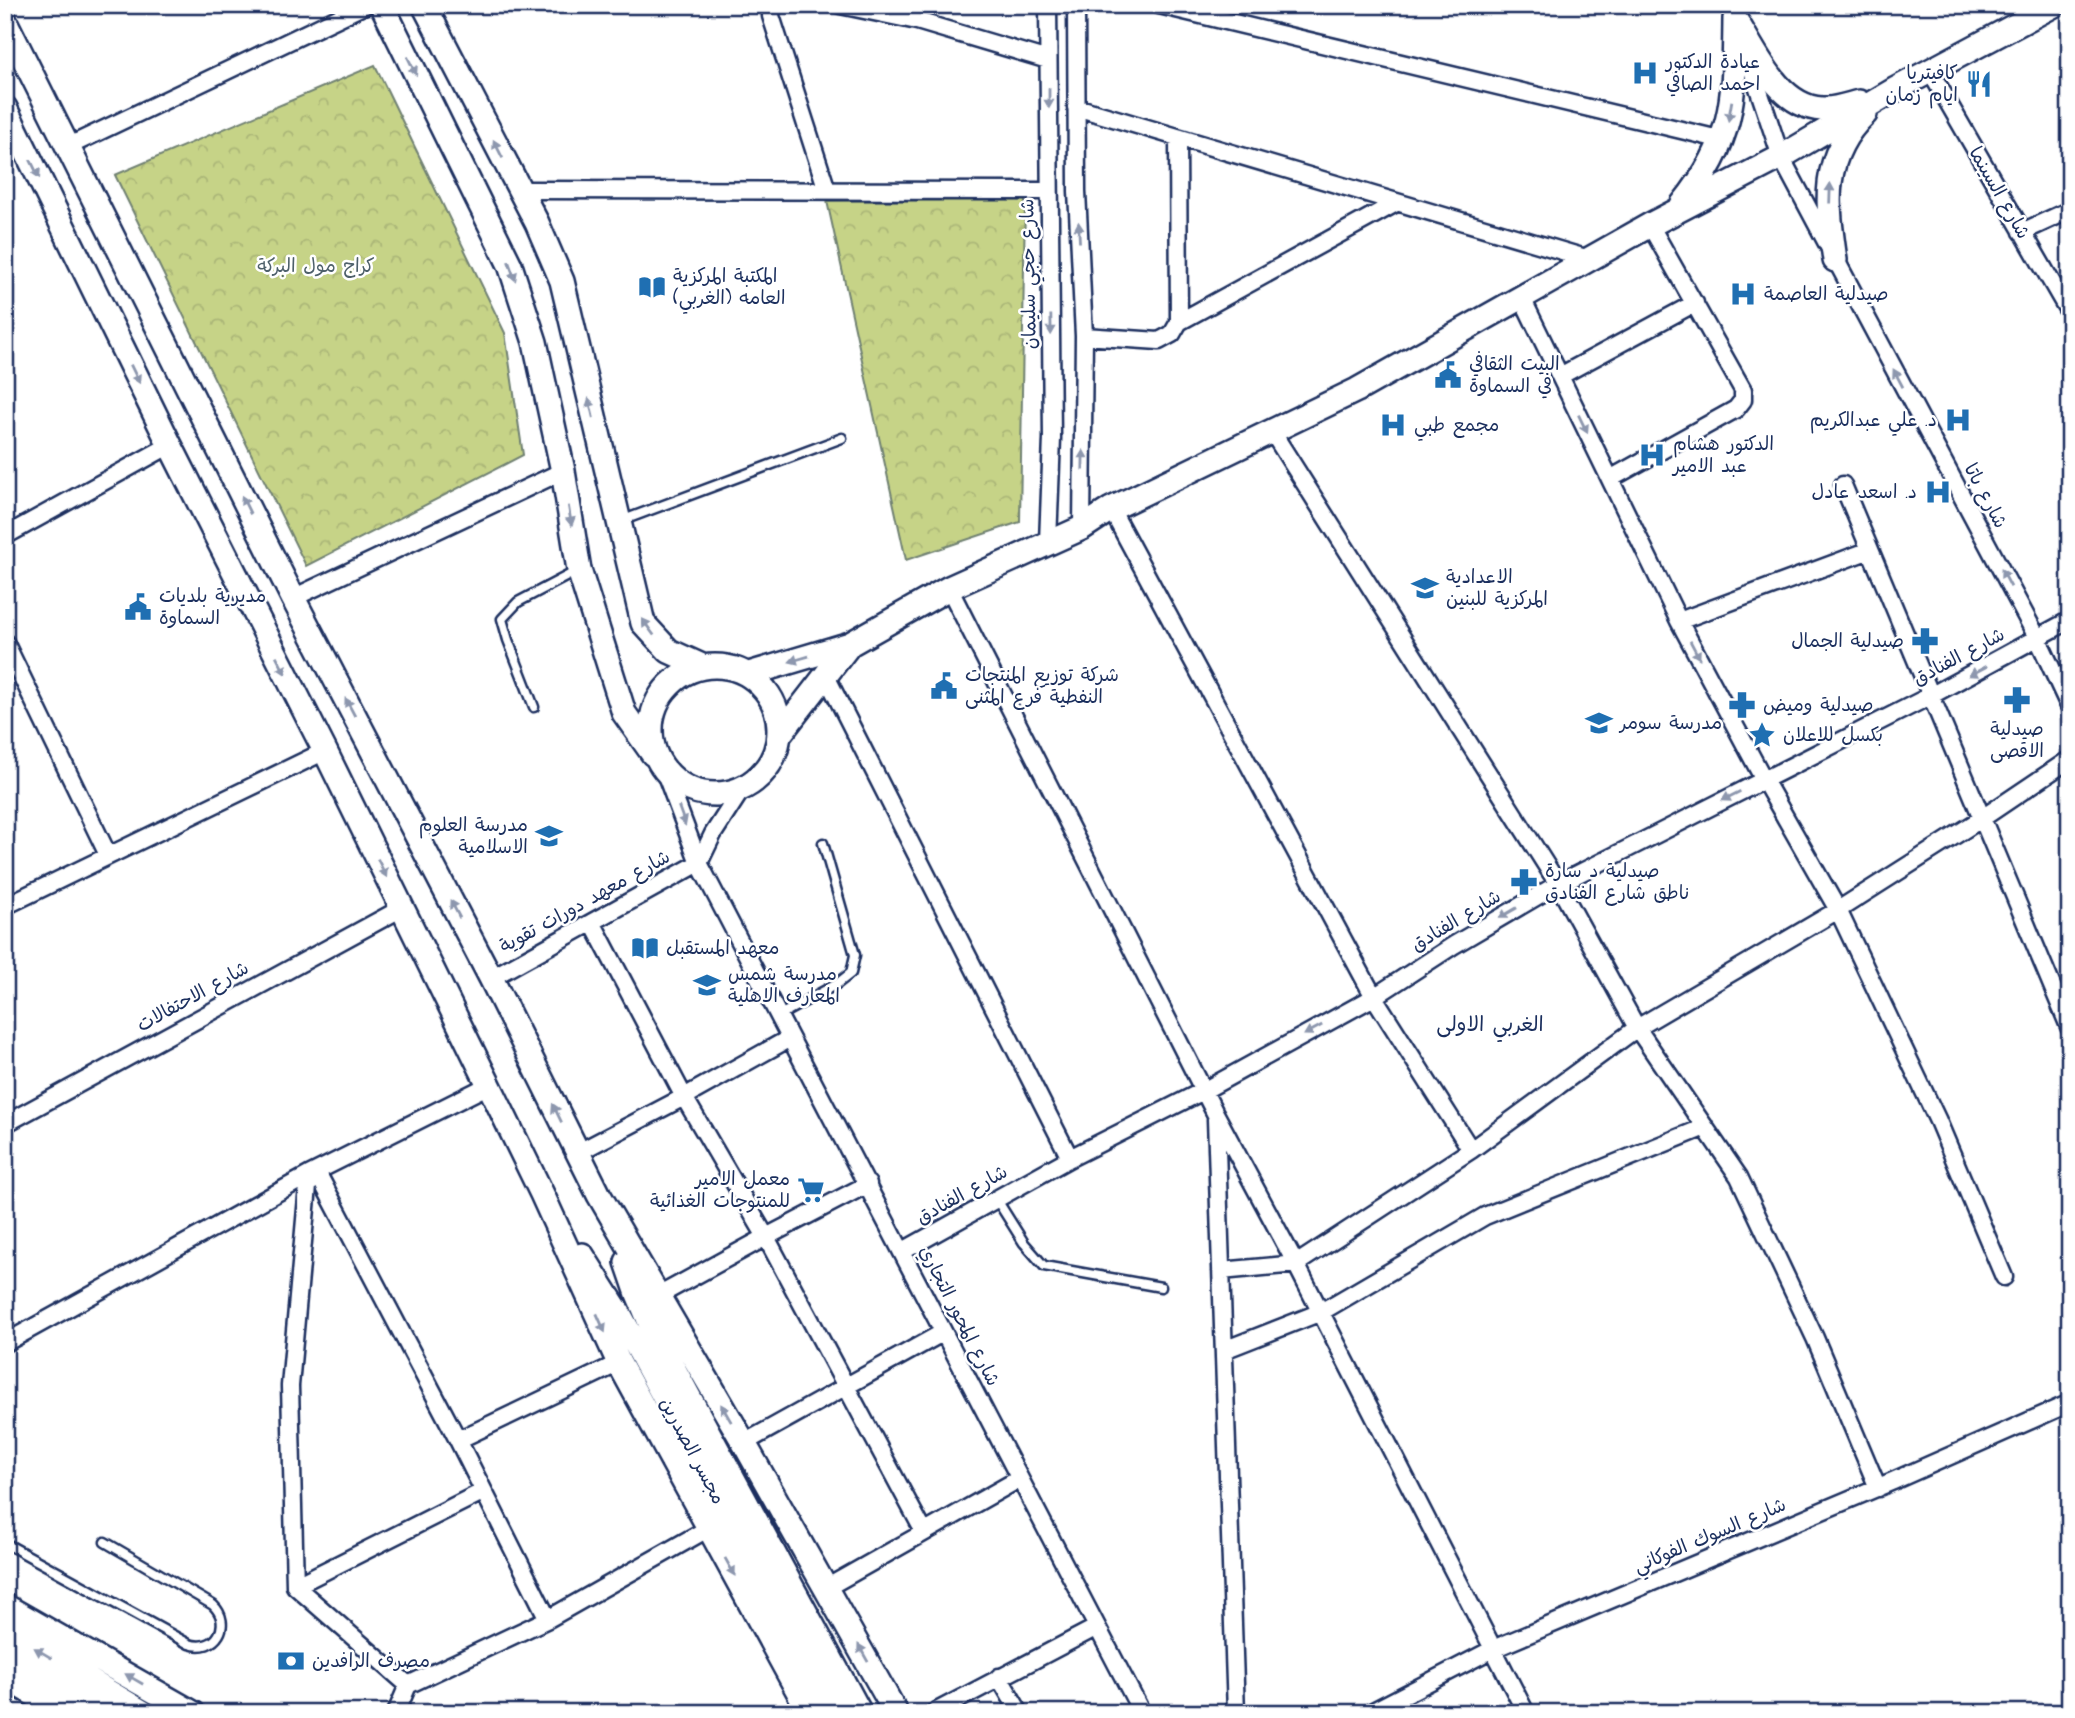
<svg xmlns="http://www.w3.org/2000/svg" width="2075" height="1718" viewBox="0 0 2075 1718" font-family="'Architects Daughter','Playpen Sans Arabic',sans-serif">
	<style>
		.forest { fill: url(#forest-crowns); stroke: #708172; stroke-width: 2 }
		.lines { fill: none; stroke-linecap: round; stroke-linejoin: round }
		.lane-casing { stroke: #1b2f5e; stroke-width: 13 }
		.street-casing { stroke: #1b2f5e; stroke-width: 21 }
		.secondary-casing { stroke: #1b2f5e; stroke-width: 28 }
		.lane { stroke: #fff; stroke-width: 8 }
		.street { stroke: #fff; stroke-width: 16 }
		.secondary { stroke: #fff; stroke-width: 23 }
		.oneway { fill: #8d97ae }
		.labels { text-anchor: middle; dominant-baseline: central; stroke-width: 5; stroke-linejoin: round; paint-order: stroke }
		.poi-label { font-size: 19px; fill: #1b2f5e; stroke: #fff; text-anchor: start }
		.street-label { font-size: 19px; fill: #1b2f5e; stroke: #fff }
		.park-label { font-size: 19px; fill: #4e606a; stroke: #fff }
		.neighbourhood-label { font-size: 21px; fill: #1b2f5e; stroke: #fff }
	</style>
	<defs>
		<pattern id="forest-crowns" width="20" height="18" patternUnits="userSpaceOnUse" patternTransform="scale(1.75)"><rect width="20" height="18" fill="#c6d387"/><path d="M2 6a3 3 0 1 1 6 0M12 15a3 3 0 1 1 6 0" fill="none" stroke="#aab577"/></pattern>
	</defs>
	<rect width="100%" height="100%" fill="#fff"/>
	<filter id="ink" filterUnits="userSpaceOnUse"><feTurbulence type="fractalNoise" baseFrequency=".0143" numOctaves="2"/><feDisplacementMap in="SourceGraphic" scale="14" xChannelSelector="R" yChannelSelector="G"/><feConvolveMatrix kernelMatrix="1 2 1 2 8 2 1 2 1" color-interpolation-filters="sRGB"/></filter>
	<g filter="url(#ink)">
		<path class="forest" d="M 375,65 L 505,333 L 523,455 L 306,566 L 115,175 Z
			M 1025,200 L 1020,522 L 906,560 L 827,201 Z"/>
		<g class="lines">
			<defs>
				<path id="lane" d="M 621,521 L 842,438
					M 534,707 L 508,640 L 502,619 L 518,602 L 577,571
					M 778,1016 L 837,984 L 851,973 L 855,955 L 823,843
					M 997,1200 L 1024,1243 L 1044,1266 L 1161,1287
					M 5,1543 L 189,1644 C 216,1653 233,1624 213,1605 L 105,1542"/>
				<path id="street" d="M 772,5 L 771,16 L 827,190
					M 840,5 L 917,21 L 1048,60
					M 1048,5 L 1052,438 L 1048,542
					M 1076,5 L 1077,191 L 1084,336 L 1082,528
					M 1159,5 L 1723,140
					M 1745,49 L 1781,157 L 2038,639 L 2070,708
					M 1930,71 L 2070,314
					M 1076,107 L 1589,259
					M 69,146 L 365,5
					M 520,190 L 1049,191
					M 2022,232 L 2070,210
					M 1521,296 L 1679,621 L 1764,780 L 1838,910 L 1938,1121 L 2004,1277
					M 1179,322 L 1396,203
					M 1084,336 L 1159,341 L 1172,334 L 1179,322 L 1178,138
					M 1560,376 L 1695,303
					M 1271,430 L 1558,884 L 1637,1028 L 1739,1177 L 1815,1338 L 1878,1488
					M 1610,479 L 1736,409 L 1743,400 L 1743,390 L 1650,225
					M 1843,485 L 2070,1029
					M 1111,509 L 1374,997 L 1471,1150
					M 5,536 L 170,445
					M 949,588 L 1215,1113 L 1296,1264 L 1526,1713
					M 293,598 L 563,471
					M 1679,621 L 1870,550
					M 5,642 L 108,855
					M 825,674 L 1070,1158
					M 664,770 L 699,863 L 1142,1713
					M 699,863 L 713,834 L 742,789
					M 5,906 L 325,751
					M 592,922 L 684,1097 L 766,1237 L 924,1532
					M 491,978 L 699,863
					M 1216,1119 L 1236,1713
					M 5,1124 L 402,908
					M 577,1153 L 684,1097 L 790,1038
					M 317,1172 L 458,1440 L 548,1619
					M 309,1175 L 290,1386 L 295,1586 L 408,1685
					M 903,1251 L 1070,1158 L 1205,1090 L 1374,997 L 1454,945 L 1558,884 L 1932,695 L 2070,620
					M 1221,1271 L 1296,1264 L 1471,1150 L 1637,1028 L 1838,910 L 1981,819 L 2070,759
					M 658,1296 L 766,1237 L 868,1184
					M 5,1343 L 309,1175 L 489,1085
					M 1224,1350 L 1321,1312 L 1485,1216 L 1705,1127
					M 458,1440 L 619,1363
					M 744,1443 L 942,1333
					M 295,1586 L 482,1492
					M 826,1588 L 1019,1479
					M 999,1677 L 1020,1713
					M 396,1713 L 408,1685 L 548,1619 L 709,1528
					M 933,1713 L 1097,1627
					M 1369,1713 L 1493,1649 L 1893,1481 L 2070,1403"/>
				<path id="secondary" d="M 382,5 L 510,265 L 535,342 L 563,471 L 579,570 L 624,713 L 653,754
					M 424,5 L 537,223 L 562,281 L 643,623 L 669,651 L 702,666
					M 1735,19 C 1755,50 1778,107 1822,109 C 1835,110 1847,105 1859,102
					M 5,21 L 293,598 L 491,978 L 599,1195 L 744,1443 L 896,1713
					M 5,108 L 170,445 L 325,751 L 489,1085 L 542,1194 L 619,1363 L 810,1713
					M 1682,205 C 1735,138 1734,101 1735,19
					M 1835,260 C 1827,204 1820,157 1865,114
					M651 730a64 64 0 1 1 128 0a64 64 0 1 1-128 0Z
					M 749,674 L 850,644 L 949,588 L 1082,528 L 1111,509 L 1357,390 L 1650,225 L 1781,157 L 1896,89 L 2054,5
					M 781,733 L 850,644
					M 582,1255 L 620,1315 L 834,1713
					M 627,1262 L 638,1294 L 655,1334 L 860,1713
					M 5,1606 L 193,1713
					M 5,1630 L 144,1713
					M 5,1654 L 104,1713
					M 5,1677 L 66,1713"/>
			</defs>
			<use href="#lane" class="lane-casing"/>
			<use href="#street" class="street-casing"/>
			<use href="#secondary" class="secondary-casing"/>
			<use href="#lane" class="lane"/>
			<use href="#street" class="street"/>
			<use href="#secondary" class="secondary"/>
		</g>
		<defs><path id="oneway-solid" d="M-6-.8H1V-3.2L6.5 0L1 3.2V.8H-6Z" transform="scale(1.75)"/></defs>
		<g class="oneway">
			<use href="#oneway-solid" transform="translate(412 66) rotate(64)"/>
			<use href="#oneway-solid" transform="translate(1049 98) rotate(90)"/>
			<use href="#oneway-solid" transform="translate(1730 111) rotate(100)"/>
			<use href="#oneway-solid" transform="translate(498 149) rotate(-117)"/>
			<use href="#oneway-solid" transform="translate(35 169) rotate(64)"/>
			<use href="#oneway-solid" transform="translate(1830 193) rotate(-88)"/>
			<use href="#oneway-solid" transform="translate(1079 232) rotate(-93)"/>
			<use href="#oneway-solid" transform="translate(512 271) rotate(70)"/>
			<use href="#oneway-solid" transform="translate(1051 325) rotate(89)"/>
			<use href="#oneway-solid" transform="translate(135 374) rotate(64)"/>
			<use href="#oneway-solid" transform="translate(1898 378) rotate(-118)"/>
			<use href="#oneway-solid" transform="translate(591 408) rotate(-103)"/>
			<use href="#oneway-solid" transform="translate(1583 424) rotate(64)"/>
			<use href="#oneway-solid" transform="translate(1083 460) rotate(-89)"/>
			<use href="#oneway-solid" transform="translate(246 505) rotate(-116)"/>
			<use href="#oneway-solid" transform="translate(570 516) rotate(81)"/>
			<use href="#oneway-solid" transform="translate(2006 578) rotate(-118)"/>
			<use href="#oneway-solid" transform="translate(648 627) rotate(-126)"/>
			<use href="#oneway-solid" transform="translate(1695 650) rotate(62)"/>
			<use href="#oneway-solid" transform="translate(799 659) rotate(164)"/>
			<use href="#oneway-solid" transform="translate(281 665) rotate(63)"/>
			<use href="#oneway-solid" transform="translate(1978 671) rotate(152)"/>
			<use href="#oneway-solid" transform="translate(350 707) rotate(-118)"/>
			<use href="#oneway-solid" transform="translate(1731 796) rotate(153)"/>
			<use href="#oneway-solid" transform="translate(682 816) rotate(70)"/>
			<use href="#oneway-solid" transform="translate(382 868) rotate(64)"/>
			<use href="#oneway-solid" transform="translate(455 909) rotate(-118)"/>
			<use href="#oneway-solid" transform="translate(1508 913) rotate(150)"/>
			<use href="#oneway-solid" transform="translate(1313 1030) rotate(151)"/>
			<use href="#oneway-solid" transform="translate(557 1113) rotate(-116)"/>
			<use href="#oneway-solid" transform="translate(601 1323) rotate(66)"/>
			<use href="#oneway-solid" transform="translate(726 1413) rotate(-120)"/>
			<use href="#oneway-solid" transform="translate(730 1567) rotate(61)"/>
			<use href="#oneway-solid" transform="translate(43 1653) rotate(-149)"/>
			<use href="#oneway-solid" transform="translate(863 1653) rotate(-119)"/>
			<use href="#oneway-solid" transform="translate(134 1679) rotate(-150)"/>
		</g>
	</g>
	<defs>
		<symbol id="hospital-bare" viewBox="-9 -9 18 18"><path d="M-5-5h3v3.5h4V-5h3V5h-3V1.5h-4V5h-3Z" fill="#1f6fb2" stroke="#fff" stroke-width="2.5" paint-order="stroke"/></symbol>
		<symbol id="restaurant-bare" viewBox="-9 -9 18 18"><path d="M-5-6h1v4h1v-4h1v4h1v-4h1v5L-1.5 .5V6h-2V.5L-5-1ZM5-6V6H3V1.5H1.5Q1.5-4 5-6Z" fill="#1f6fb2" stroke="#fff" stroke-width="2.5" paint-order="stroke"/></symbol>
		<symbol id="library-bare" viewBox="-9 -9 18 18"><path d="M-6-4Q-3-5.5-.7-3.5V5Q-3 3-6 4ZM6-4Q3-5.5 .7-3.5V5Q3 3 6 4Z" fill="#1f6fb2" stroke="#fff" stroke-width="2.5" paint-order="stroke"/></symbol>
		<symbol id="civic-bare" viewBox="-9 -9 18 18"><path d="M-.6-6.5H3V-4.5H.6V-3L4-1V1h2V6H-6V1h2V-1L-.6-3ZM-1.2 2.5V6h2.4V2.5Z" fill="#1f6fb2" stroke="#fff" stroke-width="2.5" paint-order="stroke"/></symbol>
		<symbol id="school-bare" viewBox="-9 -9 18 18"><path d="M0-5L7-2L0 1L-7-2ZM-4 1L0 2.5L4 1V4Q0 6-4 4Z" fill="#1f6fb2" stroke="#fff" stroke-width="2.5" paint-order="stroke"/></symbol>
		<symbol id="pharmacy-bare" viewBox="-9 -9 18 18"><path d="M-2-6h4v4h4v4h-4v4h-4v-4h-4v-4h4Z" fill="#1f6fb2" stroke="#fff" stroke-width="2.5" paint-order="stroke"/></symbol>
		<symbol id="sight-bare" viewBox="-9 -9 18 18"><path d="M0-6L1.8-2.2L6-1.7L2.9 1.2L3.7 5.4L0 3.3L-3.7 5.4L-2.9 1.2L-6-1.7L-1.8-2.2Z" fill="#1f6fb2" stroke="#fff" stroke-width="2.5" paint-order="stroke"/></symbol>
		<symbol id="supermarket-bare" viewBox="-9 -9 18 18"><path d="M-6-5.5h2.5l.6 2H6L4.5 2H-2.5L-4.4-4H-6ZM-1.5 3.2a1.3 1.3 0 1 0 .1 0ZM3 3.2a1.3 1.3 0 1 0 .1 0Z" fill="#1f6fb2" stroke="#fff" stroke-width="2.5" paint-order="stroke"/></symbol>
		<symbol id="bank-bare" viewBox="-9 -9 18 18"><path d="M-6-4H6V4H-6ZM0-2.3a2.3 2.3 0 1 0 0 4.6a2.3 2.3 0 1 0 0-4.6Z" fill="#1f6fb2" stroke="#fff" stroke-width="2.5" paint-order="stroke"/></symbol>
	</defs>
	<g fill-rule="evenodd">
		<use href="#hospital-bare" x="1626" y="54" width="38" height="38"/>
		<use href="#restaurant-bare" x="1960" y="65" width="38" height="38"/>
		<use href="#library-bare" x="633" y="268" width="38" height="38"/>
		<use href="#hospital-bare" x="1724" y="275" width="38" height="38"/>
		<use href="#civic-bare" x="1429" y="356" width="38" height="38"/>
		<use href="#hospital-bare" x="1939" y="401" width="38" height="38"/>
		<use href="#hospital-bare" x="1374" y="406" width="38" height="38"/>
		<use href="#hospital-bare" x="1633" y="436" width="38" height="38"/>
		<use href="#hospital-bare" x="1919" y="473" width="38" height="38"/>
		<use href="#school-bare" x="1406" y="569" width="38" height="38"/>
		<use href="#civic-bare" x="119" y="588" width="38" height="38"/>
		<use href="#pharmacy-bare" x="1906" y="622" width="38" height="38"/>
		<use href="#civic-bare" x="925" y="667" width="38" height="38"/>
		<use href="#pharmacy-bare" x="1998" y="681" width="38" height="38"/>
		<use href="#pharmacy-bare" x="1723" y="686" width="38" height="38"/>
		<use href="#school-bare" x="1580" y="704" width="38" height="38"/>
		<use href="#sight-bare" x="1743" y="716" width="38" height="38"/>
		<use href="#school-bare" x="530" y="817" width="38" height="38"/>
		<use href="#pharmacy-bare" x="1505" y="863" width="38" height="38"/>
		<use href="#library-bare" x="626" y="929" width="38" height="38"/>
		<use href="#school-bare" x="688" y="966" width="38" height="38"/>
		<use href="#supermarket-bare" x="792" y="1171" width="38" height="38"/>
		<use href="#bank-bare" x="272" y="1642" width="38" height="38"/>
	</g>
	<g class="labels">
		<g class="poi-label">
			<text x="1666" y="62">عيادة الدكتور<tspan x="1666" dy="22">احمد الصافي</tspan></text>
			<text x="1958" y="73" text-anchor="end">كافيتريا<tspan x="1958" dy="22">ايام زمان</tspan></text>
			<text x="673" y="276">المكتبة المركزية<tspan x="673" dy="22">العامه (الغربي)</tspan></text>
			<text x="1764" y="294">صيدلية العاصمة</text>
			<text x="1469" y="364">البيت الثقافي<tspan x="1469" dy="22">في السماوة</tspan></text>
			<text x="1937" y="420" text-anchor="end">د. علي عبدالكريم</text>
			<text x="1414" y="425">مجمع طبي</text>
			<text x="1673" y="444">الدكتور هشام<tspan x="1673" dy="22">عبد الامير</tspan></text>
			<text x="1917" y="492" text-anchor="end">د. اسعد عادل</text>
			<text x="1446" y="577">الاعدادية<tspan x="1446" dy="22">المركزية للبنين</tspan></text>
			<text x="159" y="596">مديرية بلديات<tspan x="159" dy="22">السماوة</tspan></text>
			<text x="1904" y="641" text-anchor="end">صيدلية الجمال</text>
			<text x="965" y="675">شركة توزيع المنتجات<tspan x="965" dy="22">النفطية فرع المثنى</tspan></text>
			<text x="1763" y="705">صيدلية وميض</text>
			<text x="1620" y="723">مدرسة سومر</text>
			<text x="2017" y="729" text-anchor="middle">صيدلية<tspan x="2017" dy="22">الاقصى</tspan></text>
			<text x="1783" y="735">بكسل للاعلان</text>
			<text x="528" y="825" text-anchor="end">مدرسة العلوم<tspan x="528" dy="22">الاسلامية</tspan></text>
			<text x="1545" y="871">صيدلية د سارة<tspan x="1545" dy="22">ناطق شارع الفنادق</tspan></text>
			<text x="666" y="948">معهد المستقبل</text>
			<text x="728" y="974">مدرسة شمس<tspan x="728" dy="22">المعارف الاهلية</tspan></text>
			<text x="790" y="1179" text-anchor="end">معمل الامير<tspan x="790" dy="22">للمنتوجات الغذائية</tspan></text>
			<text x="312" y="1661">مصرف الرافدين</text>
		</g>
		<g class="street-label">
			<text transform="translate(1999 193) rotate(60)">شارع السينما</text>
			<text transform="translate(1029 274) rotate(-91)">شارع حجي سليمان</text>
			<text transform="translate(1985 496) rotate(62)">شارع باتا</text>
			<text transform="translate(1959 657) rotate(-28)">شارع الفنادق</text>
			<text transform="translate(585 902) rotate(-29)">شارع معهد دورات تقوية</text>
			<text transform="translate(1456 921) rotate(-31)">شارع الفنادق</text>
			<text transform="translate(193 997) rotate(-29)">شارع الاحتفالات</text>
			<text transform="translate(962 1195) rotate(-29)">شارع الفنادق</text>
			<text transform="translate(959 1316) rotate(63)">شارع المحور التجاري</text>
			<text transform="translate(692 1451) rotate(62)">مجسر الصدرين</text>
			<text transform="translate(1710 1536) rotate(-23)">شارع السوك الفوكاني</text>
		</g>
		<g class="park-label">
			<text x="316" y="266">كراج مول البركة</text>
		</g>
		<g class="neighbourhood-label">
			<text x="1490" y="1024">الغربي الاولى</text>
		</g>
	</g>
	<rect width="2075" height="1718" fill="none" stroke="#fff" stroke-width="28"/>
	<rect x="14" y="14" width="2047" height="1690" fill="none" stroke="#1b2f5e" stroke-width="2.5" filter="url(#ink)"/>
</svg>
